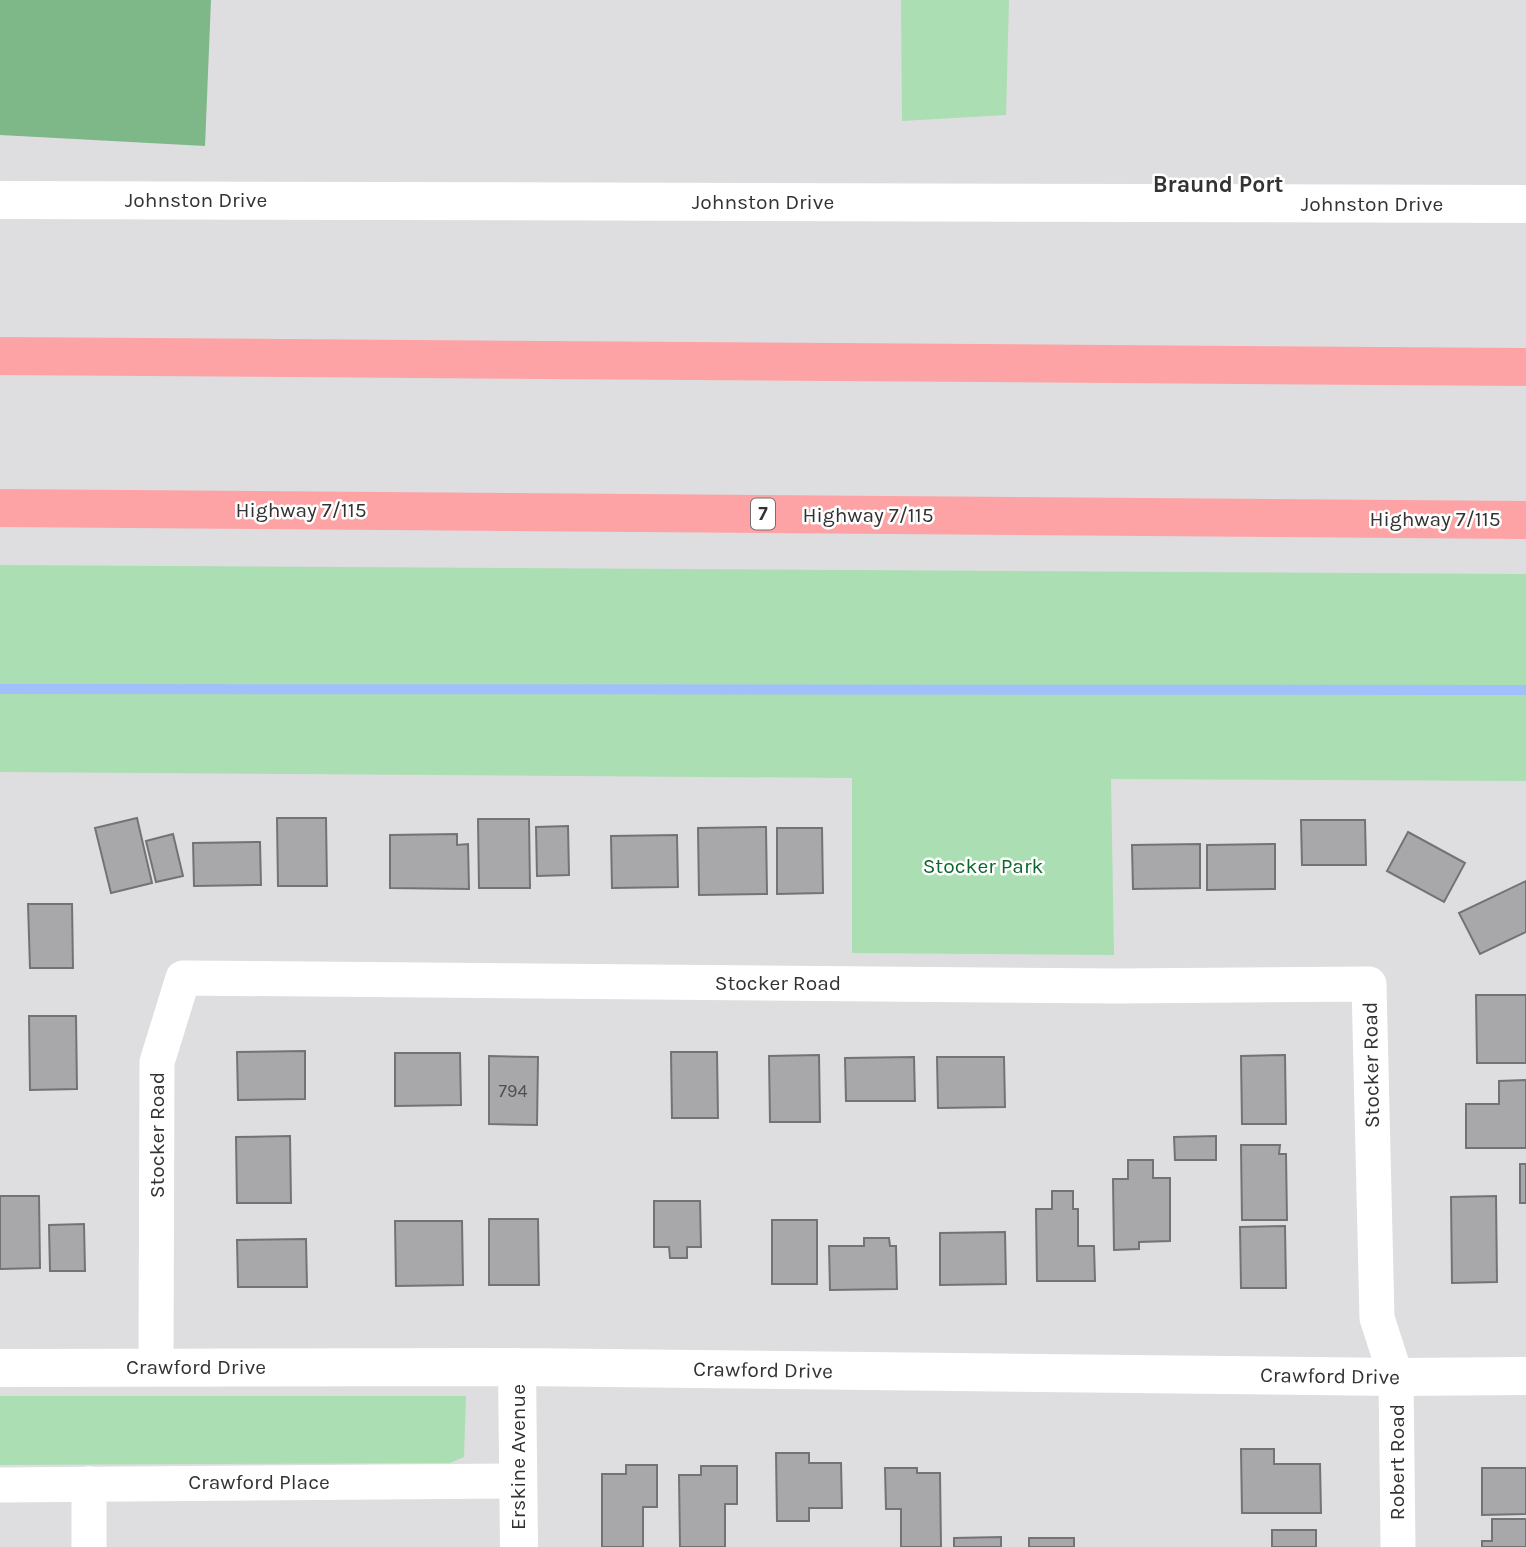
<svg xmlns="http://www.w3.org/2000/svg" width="1526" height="1547" viewBox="0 0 1526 1547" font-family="Karla,sans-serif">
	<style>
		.green { fill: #abdeb2 }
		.forest { fill: #7eb888 }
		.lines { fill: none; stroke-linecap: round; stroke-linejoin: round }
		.stream { stroke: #a1bffb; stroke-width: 10 }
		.building { fill: #a8a8aa; stroke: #727375; stroke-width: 2 }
		.street { stroke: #fff; stroke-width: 35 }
		.secondary { stroke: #fff; stroke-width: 38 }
		.highway { stroke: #fda3a5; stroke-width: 38 }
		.labels { text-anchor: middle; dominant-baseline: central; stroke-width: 5; stroke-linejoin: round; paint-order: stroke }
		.number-label { font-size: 18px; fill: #505052 }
		.shield { fill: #fff; stroke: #707071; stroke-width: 2 }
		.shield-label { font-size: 19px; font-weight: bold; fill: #333334 }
		.street-label { font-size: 21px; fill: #333334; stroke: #fff }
		.park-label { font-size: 21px; fill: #0d662b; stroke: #fff }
		.neighbourhood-label { font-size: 23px; font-weight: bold; fill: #333334; stroke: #fff }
	</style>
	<rect width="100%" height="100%" fill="#dedee0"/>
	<path class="green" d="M 901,0 L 1009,0 L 1006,115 L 902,121 Z
		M 0,565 L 1526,574 L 1526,781 L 1111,779 L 1114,955 L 852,953 L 852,778 L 0,772 Z
		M 0,1396 L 466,1396 L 464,1457 L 450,1463 L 0,1465 Z"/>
	<path class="forest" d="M 0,0 L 211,0 L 205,146 L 0,135 Z"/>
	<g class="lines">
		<path class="stream" d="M 0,689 L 1526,690"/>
	</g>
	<path class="building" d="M 137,818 L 152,883 L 111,893 L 95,828 Z
		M 277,818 L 326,818 L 327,886 L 278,886 Z
		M 478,819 L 529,819 L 530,888 L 479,888 Z
		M 1301,820 L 1365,820 L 1366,865 L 1302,865 Z
		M 568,826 L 569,875 L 537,876 L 536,827 Z
		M 766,827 L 767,894 L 699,895 L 698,828 Z
		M 777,828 L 822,828 L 823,893 L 777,894 Z
		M 1408,832 L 1465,863 L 1444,902 L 1387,871 Z
		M 173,834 L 183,876 L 156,882 L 146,841 Z
		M 457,834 L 457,845 L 468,844 L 469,889 L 390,888 L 390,835 Z
		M 677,835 L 678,887 L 612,888 L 611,836 Z
		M 260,842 L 261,885 L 194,886 L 193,843 Z
		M 1200,844 L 1200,888 L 1133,889 L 1132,845 Z
		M 1275,844 L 1275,889 L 1207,890 L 1207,845 Z
		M 1526,881 L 1526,932 L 1480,954 L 1459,913 Z
		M 28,904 L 72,904 L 73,968 L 30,968 Z
		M 1476,995 L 1526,995 L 1526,1063 L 1477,1063 Z
		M 29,1016 L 76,1016 L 77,1089 L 30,1090 Z
		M 305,1051 L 305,1099 L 238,1100 L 237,1052 Z
		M 671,1052 L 717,1052 L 718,1118 L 672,1118 Z
		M 395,1053 L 460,1053 L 461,1105 L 395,1106 Z
		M 819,1055 L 820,1122 L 770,1122 L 769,1056 Z
		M 1285,1055 L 1286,1124 L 1242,1124 L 1241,1056 Z
		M 489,1056 L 538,1057 L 537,1125 L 489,1124 Z
		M 914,1057 L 915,1101 L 846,1101 L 845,1058 Z
		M 937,1057 L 1004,1057 L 1005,1107 L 938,1108 Z
		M 1526,1080 L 1526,1148 L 1466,1148 L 1466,1104 L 1499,1104 L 1499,1081 Z
		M 290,1136 L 291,1203 L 237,1203 L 236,1137 Z
		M 1216,1136 L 1216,1160 L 1175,1160 L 1174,1137 Z
		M 1241,1145 L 1280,1145 L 1279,1154 L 1286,1154 L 1287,1220 L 1242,1220 Z
		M 1128,1160 L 1153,1160 L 1153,1178 L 1170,1178 L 1170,1241 L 1139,1242 L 1139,1249 L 1114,1250 L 1113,1179 L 1128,1179 Z
		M 1520,1164 L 1526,1164 L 1526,1203 L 1520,1203 Z
		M 1052,1191 L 1073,1191 L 1073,1209 L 1078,1209 L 1078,1246 L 1094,1246 L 1095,1281 L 1037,1281 L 1036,1209 L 1052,1209 Z
		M 0,1196 L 39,1196 L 40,1268 L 0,1269 Z
		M 1496,1196 L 1497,1282 L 1452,1283 L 1451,1197 Z
		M 654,1201 L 700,1201 L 701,1247 L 687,1247 L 687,1258 L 670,1258 L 669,1247 L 654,1247 Z
		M 489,1219 L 538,1219 L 539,1285 L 489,1285 Z
		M 772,1220 L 817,1220 L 817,1284 L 772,1284 Z
		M 395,1221 L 462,1221 L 463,1285 L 396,1286 Z
		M 84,1224 L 85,1271 L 50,1271 L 49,1225 Z
		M 1285,1226 L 1286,1288 L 1241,1288 L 1240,1227 Z
		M 1005,1232 L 1006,1284 L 940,1285 L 940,1233 Z
		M 864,1238 L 889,1238 L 890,1246 L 896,1246 L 897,1289 L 830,1290 L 829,1246 L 864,1246 Z
		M 306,1239 L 307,1287 L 238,1287 L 237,1240 Z
		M 1241,1449 L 1274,1449 L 1274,1464 L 1320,1464 L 1321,1513 L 1242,1513 Z
		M 776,1453 L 809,1453 L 809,1463 L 841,1463 L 842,1508 L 809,1508 L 809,1521 L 777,1521 Z
		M 626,1465 L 657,1465 L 657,1507 L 643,1507 L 643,1547 L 602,1547 L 602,1474 L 626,1474 Z
		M 701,1466 L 737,1466 L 737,1504 L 725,1504 L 725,1547 L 680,1547 L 679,1475 L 701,1475 Z
		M 885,1468 L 917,1468 L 917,1473 L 940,1473 L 941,1547 L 901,1547 L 901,1509 L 886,1509 Z
		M 1482,1468 L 1526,1468 L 1526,1514 L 1482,1515 Z
		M 1492,1519 L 1526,1519 L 1526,1547 L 1482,1547 L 1482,1541 L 1492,1541 Z
		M 1272,1530 L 1316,1530 L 1316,1547 L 1272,1547 Z
		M 1001,1537 L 1001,1547 L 954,1547 L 954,1538 Z
		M 1029,1538 L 1074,1538 L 1074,1547 L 1029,1547 Z"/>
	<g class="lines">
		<path class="street" d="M 156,1367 L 157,1062 L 183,978 L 1118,986 L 1369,984 L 1377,1318 L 1396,1377 L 1398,1547
			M 89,1484 L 89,1547
			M 0,1485 L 518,1481"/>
		<path class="secondary" d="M 0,200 L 1526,204
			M 517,1367 L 519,1547
			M 0,1368 L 517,1367 L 1396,1377 L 1526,1376"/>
		<path class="highway" d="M 0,356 L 1526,367
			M 0,508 L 1526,520"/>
	</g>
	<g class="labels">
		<g class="number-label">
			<text x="513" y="1091">794</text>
		</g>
		<rect class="shield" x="751" y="498.5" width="24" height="31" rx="5"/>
		<g class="shield-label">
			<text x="763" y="514">7</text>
		</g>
		<g class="street-label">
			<text x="196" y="200">Johnston Drive</text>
			<text x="763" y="202">Johnston Drive</text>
			<text x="1372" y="204">Johnston Drive</text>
			<text x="301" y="510">Highway 7/115</text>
			<text x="868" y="515">Highway 7/115</text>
			<text x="1435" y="519">Highway 7/115</text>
			<text x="778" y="983">Stocker Road</text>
			<text transform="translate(1371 1065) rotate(-91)">Stocker Road</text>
			<text transform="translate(157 1135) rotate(-90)">Stocker Road</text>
			<text x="196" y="1367">Crawford Drive</text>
			<text transform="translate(763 1370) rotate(1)">Crawford Drive</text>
			<text transform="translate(1330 1376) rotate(1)">Crawford Drive</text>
			<text transform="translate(518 1457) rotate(-90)">Erskine Avenue</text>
			<text transform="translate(1397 1462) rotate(-90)">Robert Road</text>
			<text x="259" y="1482">Crawford Place</text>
		</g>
		<g class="park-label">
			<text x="983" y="866">Stocker Park</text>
		</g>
		<g class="neighbourhood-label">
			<text x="1218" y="184">Braund Port</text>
		</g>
	</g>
</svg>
